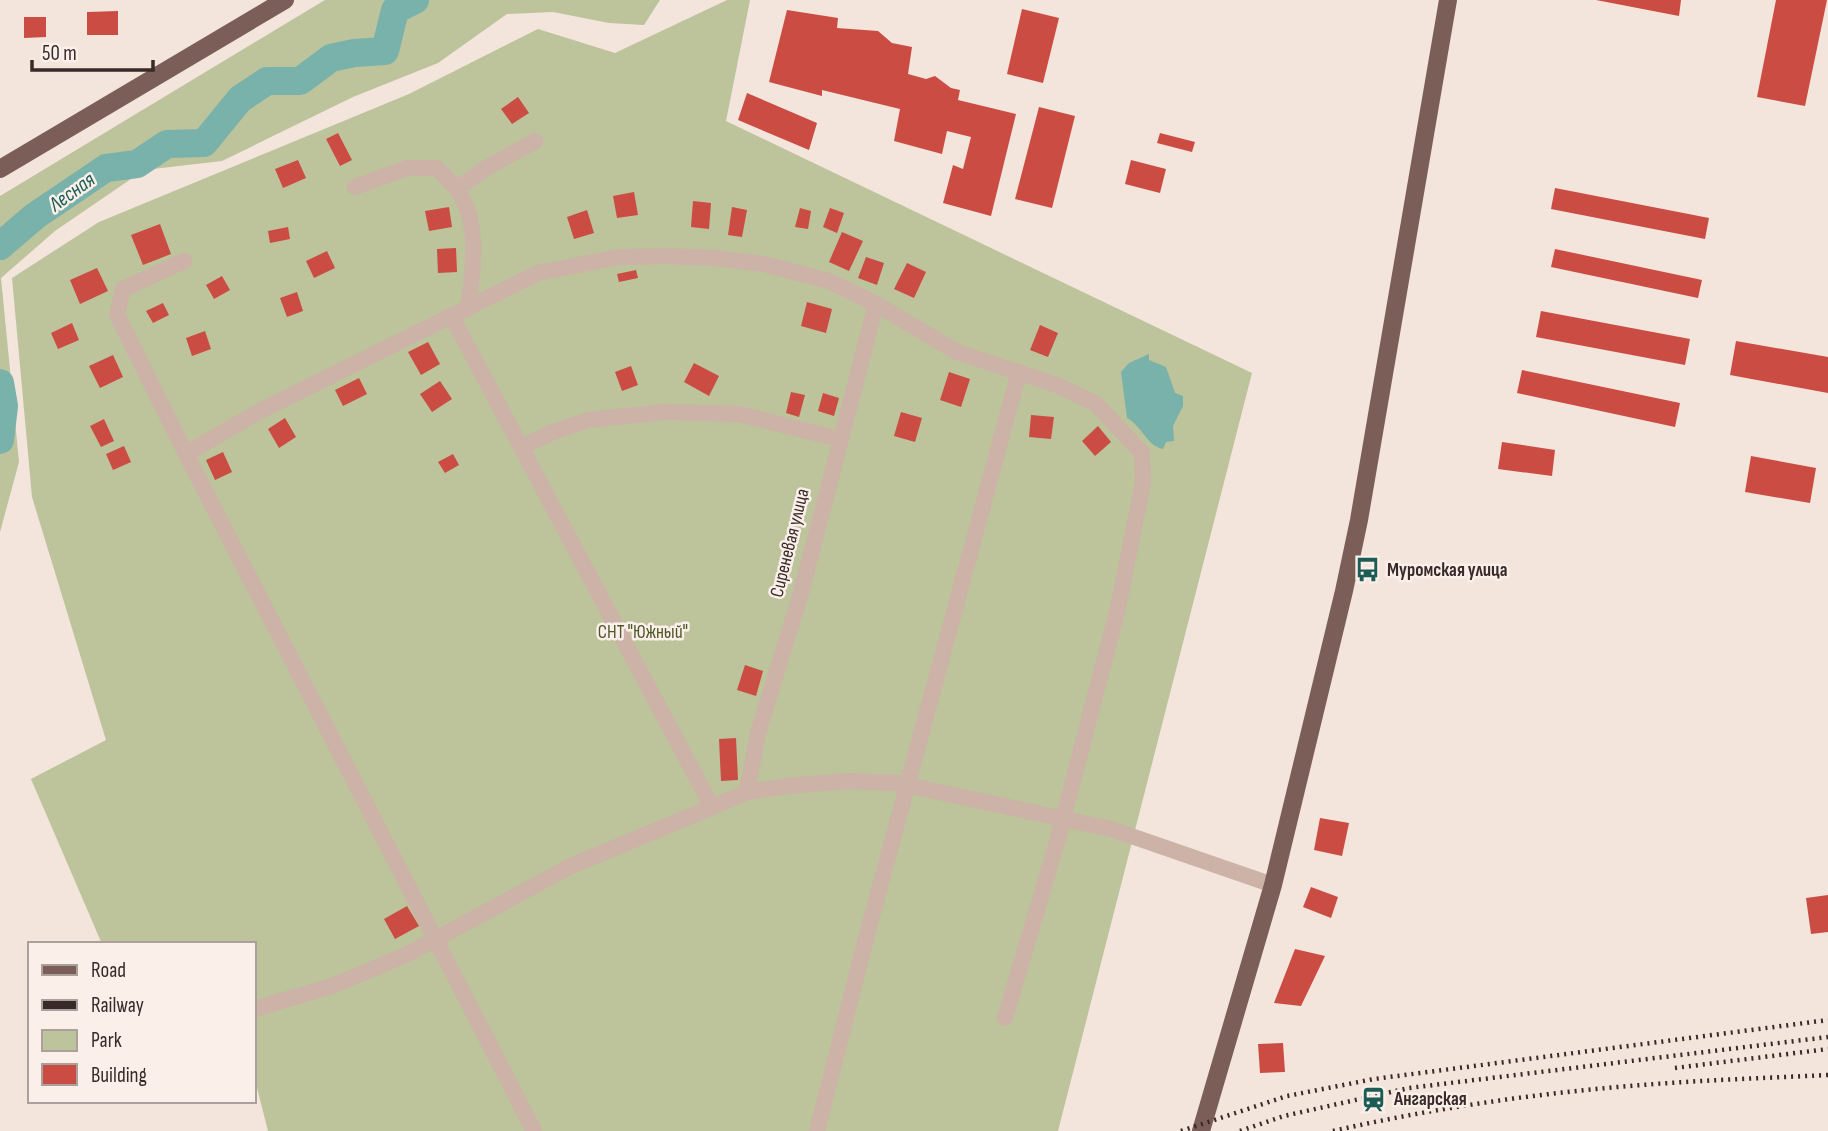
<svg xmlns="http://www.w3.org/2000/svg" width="1828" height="1131" viewBox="0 0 1828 1131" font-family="'Sofia Sans Condensed',sans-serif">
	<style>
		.green { fill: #bdc39b }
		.water { fill: #79b2aa }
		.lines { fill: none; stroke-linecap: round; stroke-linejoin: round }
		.river { stroke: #79b2aa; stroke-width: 28 }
		.building { fill: #cb4c42 }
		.minor { stroke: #ccb2a7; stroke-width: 16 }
		.major { stroke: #7b5e58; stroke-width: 18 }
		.rail { stroke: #382a28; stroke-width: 4.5; stroke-dasharray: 2 5; stroke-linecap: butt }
		.labels { text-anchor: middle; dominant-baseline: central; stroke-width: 5; stroke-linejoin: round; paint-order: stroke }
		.street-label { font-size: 19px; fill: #382a28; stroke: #faefe9 }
		.poi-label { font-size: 19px; font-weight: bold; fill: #382a28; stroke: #faefe9; text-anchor: start }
		.park-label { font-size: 19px; fill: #4f582a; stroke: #faefe9 }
		.water-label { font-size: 21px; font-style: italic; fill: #1b5c55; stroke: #faefe9 }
	</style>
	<rect width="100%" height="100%" fill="#f3e4dc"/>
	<path class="green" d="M 325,0 L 660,0 L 644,25 L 609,23 L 553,12 L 507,14 L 438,63 L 353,97 L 222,161 L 144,170 L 55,231 L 1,278 L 19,462 L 0,532 L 0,196 Z
		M 727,0 L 750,0 L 726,121 L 1252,373 L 1058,1131 L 268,1131 L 254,1076 L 254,944 L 102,944 L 31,779 L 106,740 L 32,497 L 12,278 L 99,222 L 409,94 L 538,29 L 615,53 Z"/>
	<path class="water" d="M 1149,354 L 1149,360 L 1166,367 L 1175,393 L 1183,396 L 1183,406 L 1173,426 L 1174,441 L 1166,442 L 1163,449 C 1147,446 1141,425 1127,418 L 1121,372 L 1129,363 Z"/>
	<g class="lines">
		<path class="river" d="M 0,246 L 35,216 L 106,168 L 137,164 L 167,144 L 204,143 L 240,99 L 267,81 L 300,81 L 331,58 L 354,53 L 385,51 L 395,10 L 415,0
			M 0,383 L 4,406 L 0,440"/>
	</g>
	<path class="building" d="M 1596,0 L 1681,0 L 1679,16 Z
		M 1776,0 L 1827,0 L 1805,106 L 1757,97 Z
		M 1022,9 L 1059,18 L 1043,83 L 1007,74 Z
		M 787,10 L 838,18 L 837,28 L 878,31 L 892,43 L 912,47 L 908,74 L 926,79 L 935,76 L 951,88 L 960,90 L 958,100 L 1016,114 L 991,216 L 943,203 L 953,165 L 963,169 L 971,137 L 947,131 L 942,154 L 894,141 L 900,109 L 822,90 L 822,96 L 769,82 Z
		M 118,11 L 118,35 L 87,35 L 87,12 Z
		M 24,17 L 46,17 L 46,37 L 24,38 Z
		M 747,93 L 817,123 L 809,150 L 738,120 Z
		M 518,97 L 529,113 L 512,124 L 501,109 Z
		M 1039,107 L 1075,116 L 1052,208 L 1015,199 Z
		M 338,133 L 352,160 L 340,166 L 326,139 Z
		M 1160,133 L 1195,142 L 1192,152 L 1157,143 Z
		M 298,160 L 306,178 L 283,188 L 275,169 Z
		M 1131,160 L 1166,169 L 1160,193 L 1125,184 Z
		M 1555,188 L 1709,218 L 1705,239 L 1551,209 Z
		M 634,192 L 638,215 L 617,218 L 613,196 Z
		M 693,201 L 711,203 L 709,229 L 691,227 Z
		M 449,207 L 452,227 L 429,231 L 425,211 Z
		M 732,207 L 747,210 L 742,237 L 728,235 Z
		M 800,208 L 811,211 L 808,229 L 795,227 Z
		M 830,208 L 844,213 L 837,233 L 823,227 Z
		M 587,210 L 594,233 L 574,239 L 567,217 Z
		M 160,224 L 171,254 L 143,265 L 131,235 Z
		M 288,227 L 290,239 L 270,243 L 268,231 Z
		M 842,232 L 863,241 L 849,271 L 829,262 Z
		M 456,248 L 457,272 L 438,273 L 437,249 Z
		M 1555,249 L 1702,280 L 1698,298 L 1551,267 Z
		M 327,251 L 335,268 L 314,278 L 306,261 Z
		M 866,257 L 884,263 L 877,285 L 858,278 Z
		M 907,263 L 926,272 L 914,298 L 894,289 Z
		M 97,268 L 108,291 L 80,304 L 70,280 Z
		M 636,270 L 638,278 L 619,282 L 617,274 Z
		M 222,276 L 230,290 L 214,299 L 206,285 Z
		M 297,292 L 303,311 L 287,317 L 280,298 Z
		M 807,302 L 832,309 L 826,333 L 801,326 Z
		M 163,303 L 169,315 L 153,323 L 146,311 Z
		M 1541,311 L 1690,339 L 1685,365 L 1536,337 Z
		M 72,323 L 79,340 L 58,349 L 51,333 Z
		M 1040,325 L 1058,333 L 1048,357 L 1030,350 Z
		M 205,331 L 211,349 L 192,356 L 186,338 Z
		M 1736,341 L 1828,357 L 1828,393 L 1730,375 Z
		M 428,342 L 440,364 L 421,375 L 408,352 Z
		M 113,355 L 123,377 L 100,388 L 89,366 Z
		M 694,363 L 719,376 L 709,396 L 684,382 Z
		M 631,366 L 638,385 L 622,391 L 615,372 Z
		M 1522,370 L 1680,403 L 1675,427 L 1517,393 Z
		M 949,372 L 970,379 L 961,407 L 940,400 Z
		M 359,378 L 367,394 L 343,406 L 335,390 Z
		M 440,381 L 452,399 L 432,412 L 420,394 Z
		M 791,392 L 805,395 L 799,417 L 786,413 Z
		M 823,393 L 839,398 L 834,416 L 818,411 Z
		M 901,412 L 922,418 L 915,442 L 894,436 Z
		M 1031,415 L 1054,417 L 1051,439 L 1029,437 Z
		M 285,418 L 296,437 L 279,448 L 268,429 Z
		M 104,419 L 114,441 L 101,447 L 90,426 Z
		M 1098,426 L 1111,442 L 1095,456 L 1082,441 Z
		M 1502,442 L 1555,450 L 1552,476 L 1498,469 Z
		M 124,446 L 131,462 L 113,470 L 106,454 Z
		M 223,452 L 232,472 L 215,480 L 206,460 Z
		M 453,454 L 459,465 L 445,473 L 438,462 Z
		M 1751,456 L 1816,468 L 1810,503 L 1745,492 Z
		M 745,665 L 763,671 L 756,696 L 737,690 Z
		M 736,738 L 738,780 L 721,781 L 719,739 Z
		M 1320,818 L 1349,823 L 1342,856 L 1314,850 Z
		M 1311,887 L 1338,897 L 1331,918 L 1303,907 Z
		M 1828,895 L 1828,932 L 1811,934 L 1806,898 Z
		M 407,906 L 419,926 L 395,939 L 384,919 Z
		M 1295,949 L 1325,956 L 1301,1006 L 1274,1003 Z
		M 1283,1043 L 1285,1072 L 1260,1073 L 1258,1044 Z"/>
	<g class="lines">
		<path class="minor" d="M 355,187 L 407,168 L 437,168 C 444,175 451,182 457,189 C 481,224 473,270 468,309
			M 457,189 L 486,168 L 535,141
			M 184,261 L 123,289 L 117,315 L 186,454 L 534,1131
			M 452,317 L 712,807
			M 522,447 L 553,432 L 588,420 L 665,412 L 739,414 L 839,439
			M 186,454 L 260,411 L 538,273 L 619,257 L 667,256 L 715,258 L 764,264 L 829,281 L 876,304 L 957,352 L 1057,385 L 1096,404 L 1142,453 L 1143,483 L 1117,612 L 1057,842 L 1005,1018
			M 747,792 L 758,733 L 801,593 L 876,304
			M 254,1009 L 332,986 L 408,954 L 571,866 L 729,800 L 747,792 L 787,786 L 848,781 L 897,783 L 1111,829 L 1273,885
			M 817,1131 L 866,938 L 1019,372"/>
		<path class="major" d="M 0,169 L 285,0
			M 1201,1131 L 1273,885 L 1344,591 L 1359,520 L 1448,0"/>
		<path class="rail" d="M 1675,1068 L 1828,1049
			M 1181,1131 L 1287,1096 L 1374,1079 L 1828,1020
			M 1240,1131 L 1284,1116 L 1409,1088 L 1828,1037
			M 1333,1131 C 1434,1108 1538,1093 1642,1085 C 1704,1080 1766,1078 1828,1075"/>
	</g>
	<defs>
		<symbol id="bus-bare" viewBox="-9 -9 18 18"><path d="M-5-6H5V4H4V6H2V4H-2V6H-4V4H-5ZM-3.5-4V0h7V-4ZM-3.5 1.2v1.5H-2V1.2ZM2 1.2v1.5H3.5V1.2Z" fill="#1b5c55" stroke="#faefe9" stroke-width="2.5" paint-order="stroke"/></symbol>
		<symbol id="station-bare" viewBox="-9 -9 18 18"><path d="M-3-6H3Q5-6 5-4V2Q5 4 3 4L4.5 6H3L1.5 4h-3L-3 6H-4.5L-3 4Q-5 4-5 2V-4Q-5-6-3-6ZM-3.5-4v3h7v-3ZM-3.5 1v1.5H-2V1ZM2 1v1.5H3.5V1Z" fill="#1b5c55" stroke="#faefe9" stroke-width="2.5" paint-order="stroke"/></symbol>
	</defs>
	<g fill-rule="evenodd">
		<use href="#bus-bare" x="1350" y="552" width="35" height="35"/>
		<use href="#station-bare" x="1356" y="1082" width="35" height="35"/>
	</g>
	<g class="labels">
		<g class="street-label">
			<text transform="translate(790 543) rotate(-76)">Сиреневая улица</text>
		</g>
		<g class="poi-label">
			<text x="1387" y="570">Муромская улица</text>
			<text x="1394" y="1099">Ангарская</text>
		</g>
		<g class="park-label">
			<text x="643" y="632">СНТ "Южный"</text>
		</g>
		<g class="water-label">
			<text transform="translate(72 192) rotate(-36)">Лесная</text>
		</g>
	</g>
	<rect x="28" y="942" width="228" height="161" fill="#faefe9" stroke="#aca09c" stroke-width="2"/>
	<rect x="42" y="965" width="35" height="10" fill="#7b5e58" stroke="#aca09c" stroke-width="2"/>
	<text x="91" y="977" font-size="21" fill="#382a28">Road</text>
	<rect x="42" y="1000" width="35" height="10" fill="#382a28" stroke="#aca09c" stroke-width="2"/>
	<text x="91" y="1012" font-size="21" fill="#382a28">Railway</text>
	<rect x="42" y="1030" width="35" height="21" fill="#bdc39b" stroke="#aca09c" stroke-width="2"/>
	<text x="91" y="1047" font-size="21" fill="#382a28">Park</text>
	<rect x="42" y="1064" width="35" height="21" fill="#cb4c42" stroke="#aca09c" stroke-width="2"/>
	<text x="91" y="1082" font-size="21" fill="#382a28">Building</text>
	<path d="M32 60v10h121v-10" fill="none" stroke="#382a28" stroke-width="3.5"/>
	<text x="42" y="60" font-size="21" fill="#382a28" stroke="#faefe9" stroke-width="5" paint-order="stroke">50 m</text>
</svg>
